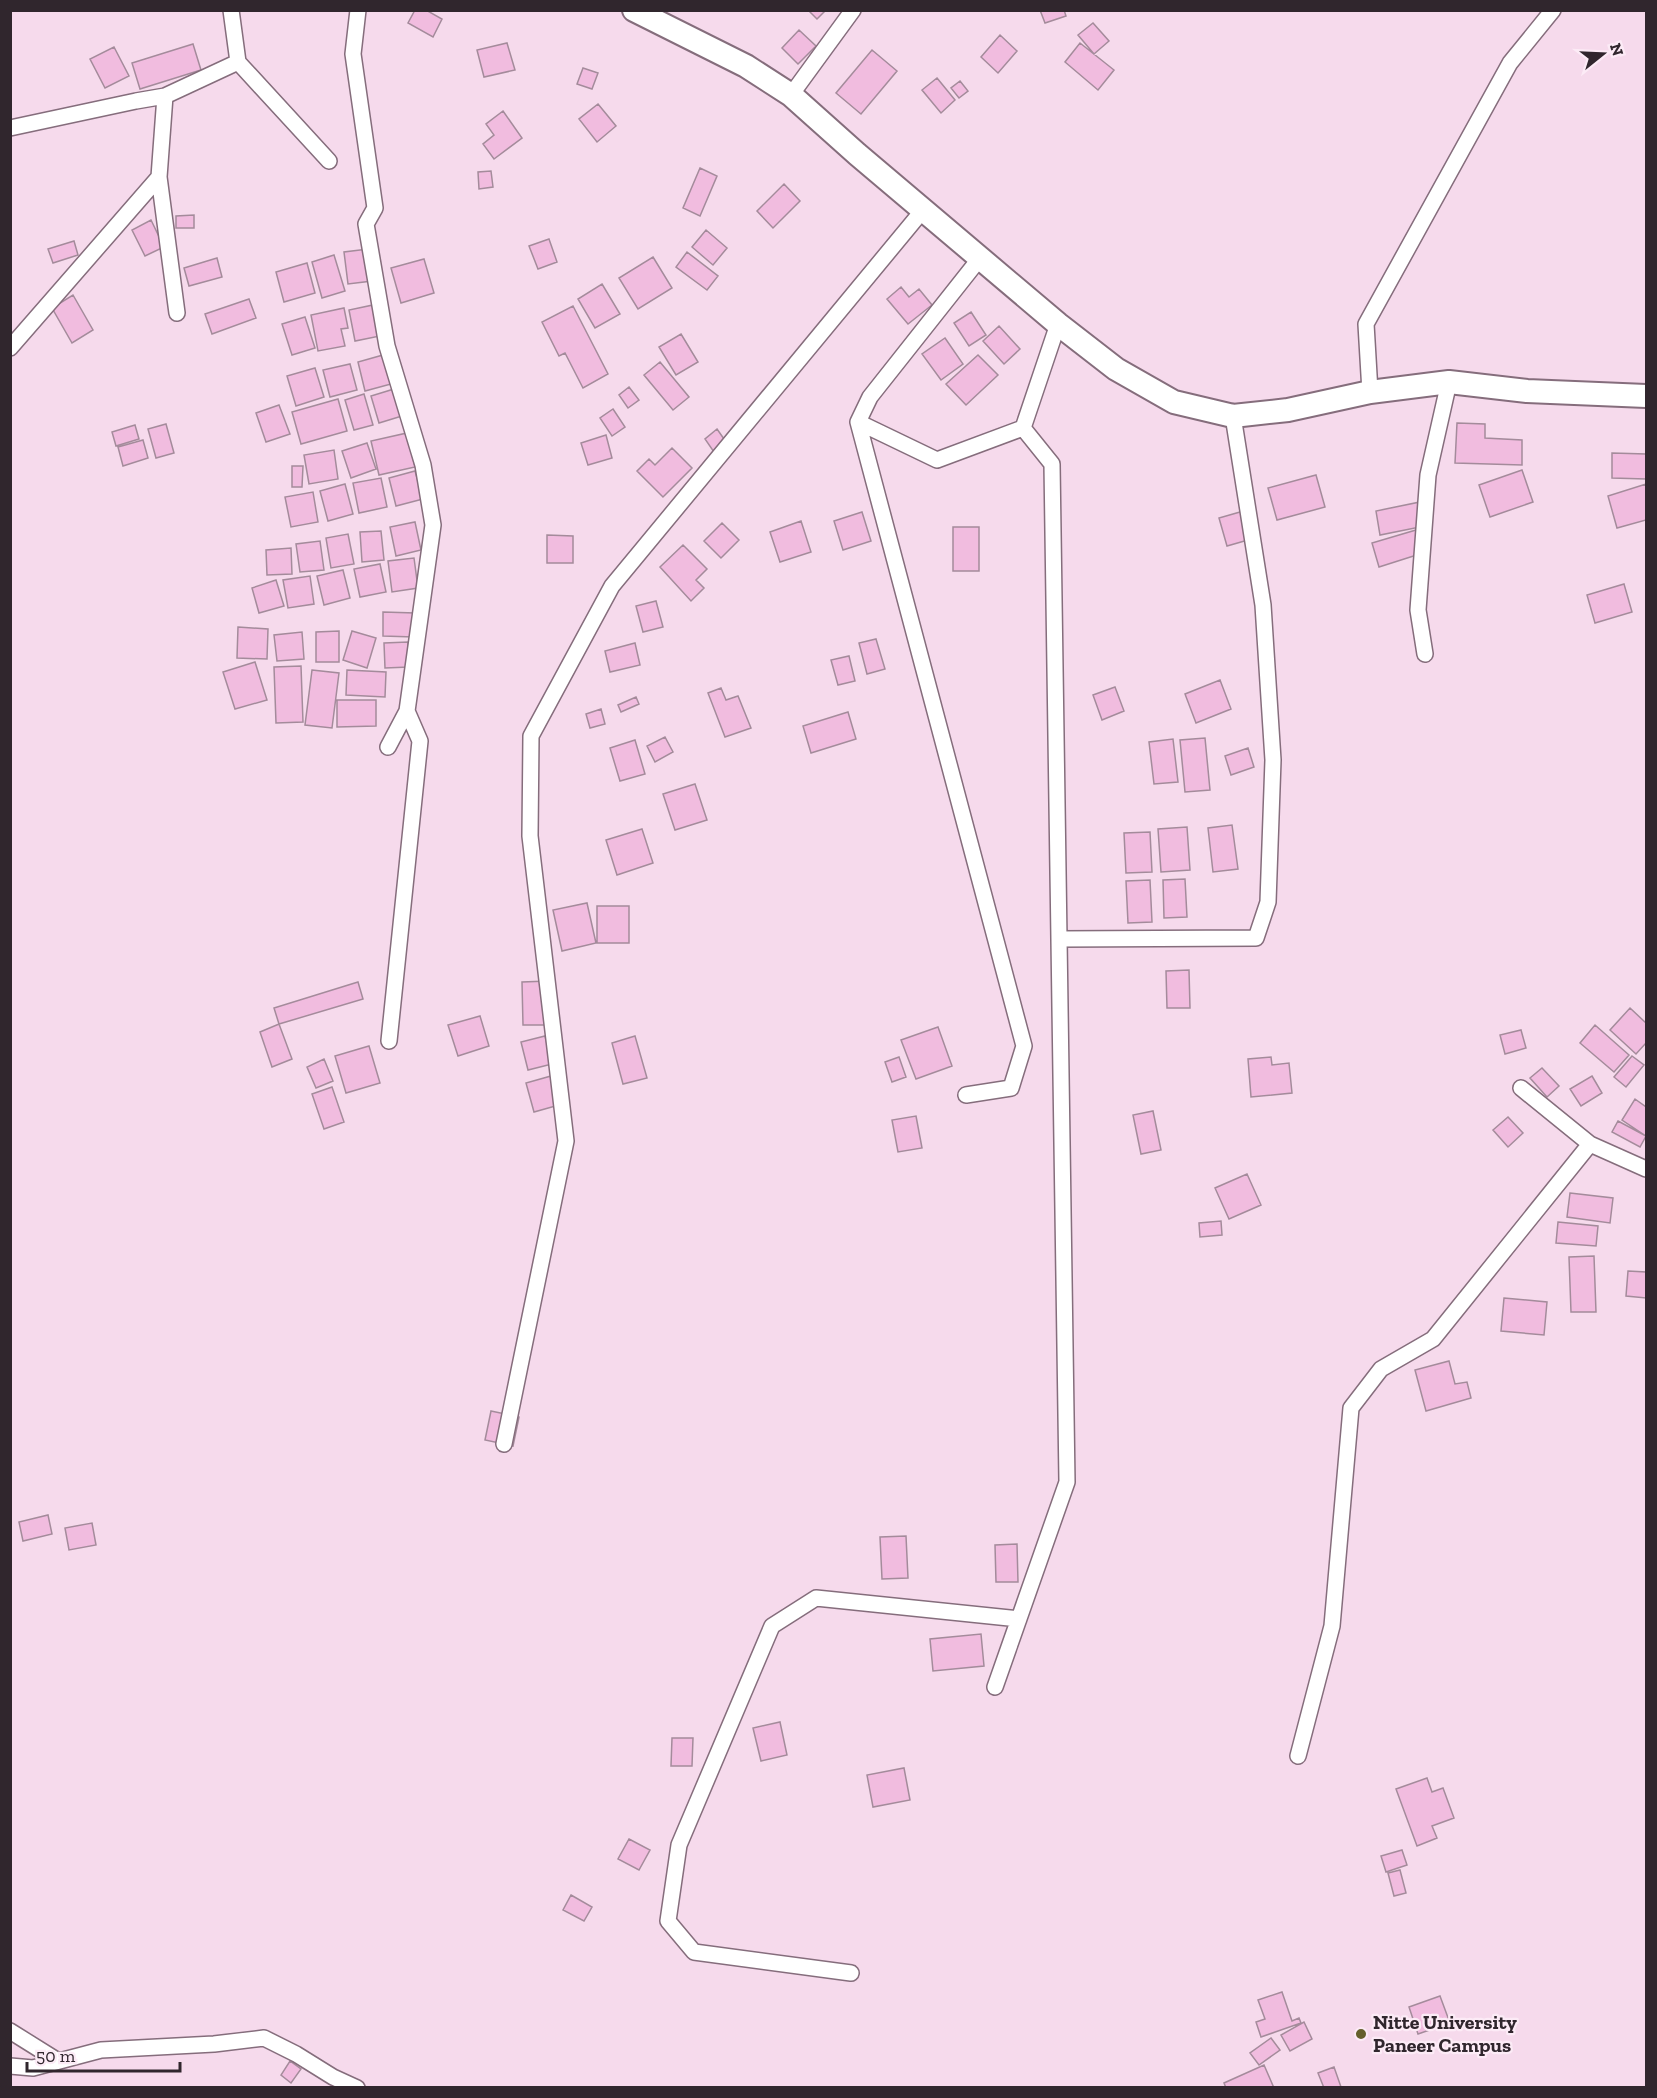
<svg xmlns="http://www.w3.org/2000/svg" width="1657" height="2098" viewBox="0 0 1657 2098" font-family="'Zilla Slab',serif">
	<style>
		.building { fill: #f1bcdf; stroke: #a48b9b; stroke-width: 1.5 }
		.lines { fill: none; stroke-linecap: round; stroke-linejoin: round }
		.street-casing { stroke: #856d7c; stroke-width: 18 }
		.secondary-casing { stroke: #856d7c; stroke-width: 26 }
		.street { stroke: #fff; stroke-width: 15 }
		.secondary { stroke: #fff; stroke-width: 22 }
		.poi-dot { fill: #655f2c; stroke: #fcebf6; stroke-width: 2 }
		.labels { text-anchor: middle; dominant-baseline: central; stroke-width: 4.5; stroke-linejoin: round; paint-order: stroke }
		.poi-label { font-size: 20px; font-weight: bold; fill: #30262d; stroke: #fcebf6; text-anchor: start }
	</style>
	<rect width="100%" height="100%" fill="#f6daec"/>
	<path class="building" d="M 415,10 L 426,10 L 442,19 L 433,37 L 408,23 Z
		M 808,10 L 826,10 L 817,19 Z
		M 1040,10 L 1064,10 L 1066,16 L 1045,23 Z
		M 1093,23 L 1109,41 L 1094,54 L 1078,35 Z
		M 799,30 L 816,46 L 798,64 L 782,48 Z
		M 1000,35 L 1017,51 L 998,73 L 981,57 Z
		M 507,43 L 515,70 L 484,77 L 477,50 Z
		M 1080,43 L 1114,70 L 1098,90 L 1065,62 Z
		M 193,44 L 201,70 L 140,89 L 132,63 Z
		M 114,47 L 129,76 L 105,88 L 90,59 Z
		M 872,50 L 897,71 L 861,114 L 836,93 Z
		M 583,68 L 598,73 L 592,89 L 577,84 Z
		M 937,78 L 955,100 L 941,113 L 922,90 Z
		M 960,81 L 968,91 L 959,98 L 951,88 Z
		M 598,104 L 616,126 L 597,142 L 579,119 Z
		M 503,111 L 522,138 L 494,159 L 483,144 L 494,135 L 486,124 Z
		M 700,168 L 717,176 L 700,216 L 683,208 Z
		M 491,171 L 493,187 L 479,189 L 478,172 Z
		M 784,184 L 800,201 L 773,228 L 757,211 Z
		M 194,215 L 194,228 L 176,228 L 176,216 Z
		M 151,220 L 164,247 L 145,256 L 132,230 Z
		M 706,230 L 727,248 L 713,265 L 692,247 Z
		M 549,239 L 557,262 L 538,269 L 529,246 Z
		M 74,241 L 78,255 L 53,263 L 48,249 Z
		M 368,249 L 372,281 L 348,284 L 344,252 Z
		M 687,252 L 718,276 L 707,290 L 676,267 Z
		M 334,255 L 345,291 L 322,298 L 312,262 Z
		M 653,257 L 672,288 L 638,309 L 619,278 Z
		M 217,258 L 222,277 L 189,286 L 184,268 Z
		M 424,259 L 434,293 L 401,303 L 391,268 Z
		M 307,263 L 315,293 L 284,302 L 276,272 Z
		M 602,284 L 620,314 L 595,328 L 578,299 Z
		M 901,287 L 909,297 L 919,289 L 932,305 L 908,324 L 887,299 Z
		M 73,295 L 93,330 L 72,343 L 52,308 Z
		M 249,299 L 256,318 L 212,334 L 205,314 Z
		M 373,305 L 380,336 L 355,341 L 349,310 Z
		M 573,306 L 608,374 L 583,388 L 565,353 L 559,356 L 542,322 Z
		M 344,308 L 348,328 L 341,329 L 345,346 L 318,351 L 311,315 Z
		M 971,312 L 986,335 L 969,346 L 954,323 Z
		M 305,317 L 315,348 L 292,355 L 282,324 Z
		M 999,326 L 1020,349 L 1004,364 L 983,341 Z
		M 681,334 L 698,362 L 676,375 L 659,347 Z
		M 945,338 L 963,364 L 941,380 L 922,354 Z
		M 383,355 L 391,384 L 365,391 L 358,362 Z
		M 978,355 L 998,375 L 966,405 L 946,384 Z
		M 660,362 L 689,397 L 673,410 L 644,375 Z
		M 350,364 L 357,390 L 330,397 L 323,370 Z
		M 315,368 L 324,397 L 296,406 L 287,376 Z
		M 629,387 L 639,400 L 628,408 L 619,395 Z
		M 394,389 L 402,416 L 379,423 L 371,396 Z
		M 364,394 L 373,425 L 354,430 L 345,400 Z
		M 338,399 L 347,431 L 301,444 L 292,412 Z
		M 279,405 L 290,434 L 266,442 L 256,413 Z
		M 613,409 L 625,427 L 612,436 L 600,418 Z
		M 1457,423 L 1485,424 L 1485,438 L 1522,440 L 1522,465 L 1455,463 Z
		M 166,424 L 174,453 L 156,458 L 148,429 Z
		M 135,425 L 139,439 L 116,446 L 112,432 Z
		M 717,429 L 729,446 L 716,455 L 705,439 Z
		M 407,433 L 415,467 L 379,475 L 371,441 Z
		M 606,435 L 612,458 L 588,465 L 581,443 Z
		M 143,440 L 148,458 L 123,466 L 118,447 Z
		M 367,443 L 376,469 L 351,478 L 342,451 Z
		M 672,448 L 692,468 L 663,497 L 637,471 L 649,459 L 655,465 Z
		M 334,450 L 338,479 L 309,484 L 304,455 Z
		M 1612,453 L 1646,454 L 1646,479 L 1612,478 Z
		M 292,466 L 303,466 L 302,487 L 292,487 Z
		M 1522,470 L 1533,502 L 1490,517 L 1479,485 Z
		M 415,471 L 423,499 L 396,506 L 389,478 Z
		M 1316,475 L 1325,507 L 1277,520 L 1268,488 Z
		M 381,478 L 387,507 L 359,513 L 353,483 Z
		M 345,484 L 353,514 L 328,521 L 320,491 Z
		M 1646,484 L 1646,520 L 1617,528 L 1608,496 Z
		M 313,492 L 318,522 L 291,527 L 285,497 Z
		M 1420,502 L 1425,526 L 1380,535 L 1376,511 Z
		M 1247,510 L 1255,538 L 1227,546 L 1219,518 Z
		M 862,512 L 871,541 L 843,550 L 834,521 Z
		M 801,521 L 811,552 L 780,562 L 770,532 Z
		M 415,522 L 421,550 L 396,556 L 390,527 Z
		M 722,523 L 739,540 L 721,558 L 704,541 Z
		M 953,527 L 979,527 L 979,571 L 953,571 Z
		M 1416,530 L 1423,553 L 1379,567 L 1372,543 Z
		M 381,531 L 384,560 L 362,562 L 360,532 Z
		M 348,534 L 354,564 L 331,568 L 326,538 Z
		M 547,535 L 573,536 L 573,563 L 547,563 Z
		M 320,541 L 324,570 L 300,572 L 296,544 Z
		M 683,545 L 707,569 L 696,580 L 704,588 L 691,601 L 660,567 Z
		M 291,548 L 292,574 L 267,575 L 266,550 Z
		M 414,558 L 418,588 L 392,592 L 388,561 Z
		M 380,564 L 386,592 L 360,597 L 354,569 Z
		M 343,570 L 350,598 L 324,605 L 317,576 Z
		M 310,576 L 314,604 L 288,608 L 283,580 Z
		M 276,580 L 284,606 L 259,613 L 252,588 Z
		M 1624,584 L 1632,612 L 1595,623 L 1587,595 Z
		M 656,601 L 663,627 L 643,632 L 636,606 Z
		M 383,612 L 415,613 L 414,637 L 383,636 Z
		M 238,627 L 268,629 L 267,659 L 237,658 Z
		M 339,631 L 339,662 L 316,662 L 316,632 Z
		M 352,631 L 376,638 L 367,668 L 343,660 Z
		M 302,632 L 304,659 L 277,661 L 274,635 Z
		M 876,639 L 885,669 L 867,674 L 859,643 Z
		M 408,642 L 409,667 L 385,668 L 384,643 Z
		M 635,643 L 640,665 L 610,672 L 605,651 Z
		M 849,656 L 855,681 L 838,685 L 831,660 Z
		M 255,662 L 267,700 L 235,709 L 223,672 Z
		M 301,666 L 303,722 L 276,723 L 274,667 Z
		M 312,670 L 339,673 L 332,728 L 305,725 Z
		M 347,670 L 386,672 L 385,697 L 346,695 Z
		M 1220,680 L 1231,709 L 1196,723 L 1185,694 Z
		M 1115,687 L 1124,711 L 1102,720 L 1093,695 Z
		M 721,688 L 726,700 L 738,696 L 751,728 L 725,737 L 708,693 Z
		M 636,697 L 639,704 L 621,712 L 618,705 Z
		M 337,700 L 376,700 L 376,726 L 337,727 Z
		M 601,709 L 605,724 L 590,728 L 586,714 Z
		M 848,712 L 856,739 L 811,753 L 803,726 Z
		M 665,737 L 673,752 L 655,762 L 647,746 Z
		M 1205,738 L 1210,790 L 1185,792 L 1180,740 Z
		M 1173,739 L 1178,782 L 1154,784 L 1149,742 Z
		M 635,740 L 645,774 L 620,781 L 610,748 Z
		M 1248,748 L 1254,767 L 1231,775 L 1225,756 Z
		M 695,784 L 707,820 L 675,830 L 663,794 Z
		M 1232,825 L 1238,869 L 1213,872 L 1208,828 Z
		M 1187,827 L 1190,870 L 1161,872 L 1158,829 Z
		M 642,829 L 653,863 L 617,875 L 606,840 Z
		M 1150,832 L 1152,872 L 1126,873 L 1124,833 Z
		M 1185,879 L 1187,917 L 1164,918 L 1163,880 Z
		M 1150,880 L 1152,922 L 1128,923 L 1126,881 Z
		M 587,903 L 596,943 L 562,951 L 553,910 Z
		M 597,906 L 629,906 L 629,943 L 597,943 Z
		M 1189,970 L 1190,1008 L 1167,1008 L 1166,971 Z
		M 548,981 L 548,1025 L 523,1025 L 522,982 Z
		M 358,982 L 363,999 L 279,1024 L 274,1008 Z
		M 1630,1008 L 1646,1023 L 1646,1043 L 1636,1054 L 1610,1030 Z
		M 480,1016 L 489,1046 L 458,1056 L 448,1025 Z
		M 279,1024 L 292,1059 L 272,1067 L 260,1032 Z
		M 1595,1025 L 1629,1055 L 1614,1072 L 1580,1043 Z
		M 938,1027 L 952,1066 L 916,1079 L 901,1040 Z
		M 1521,1030 L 1526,1048 L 1505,1054 L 1500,1035 Z
		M 545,1036 L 552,1064 L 528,1070 L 521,1042 Z
		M 635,1036 L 647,1078 L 623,1084 L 612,1043 Z
		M 369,1046 L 380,1083 L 346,1093 L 335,1056 Z
		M 1632,1056 L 1644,1065 L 1626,1087 L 1614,1077 Z
		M 899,1057 L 906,1077 L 892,1082 L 885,1062 Z
		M 1271,1057 L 1272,1065 L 1289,1063 L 1292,1093 L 1251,1097 L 1248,1059 Z
		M 324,1059 L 333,1081 L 316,1088 L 307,1067 Z
		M 1542,1068 L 1559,1086 L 1547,1097 L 1530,1078 Z
		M 551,1076 L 559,1105 L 534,1112 L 526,1083 Z
		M 1592,1076 L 1602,1093 L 1581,1106 L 1570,1089 Z
		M 332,1087 L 344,1122 L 324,1129 L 312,1094 Z
		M 1635,1099 L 1646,1107 L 1646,1136 L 1622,1120 Z
		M 1153,1111 L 1161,1150 L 1141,1154 L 1133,1115 Z
		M 916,1116 L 922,1148 L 898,1152 L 892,1120 Z
		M 1508,1117 L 1523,1133 L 1508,1147 L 1493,1130 Z
		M 1618,1121 L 1646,1136 L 1640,1147 L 1612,1132 Z
		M 1247,1174 L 1261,1205 L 1229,1219 L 1215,1188 Z
		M 1570,1193 L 1613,1198 L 1610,1223 L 1567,1217 Z
		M 1221,1221 L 1222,1235 L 1200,1237 L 1199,1223 Z
		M 1558,1222 L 1598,1226 L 1596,1246 L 1556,1243 Z
		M 1594,1256 L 1596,1312 L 1571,1312 L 1569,1257 Z
		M 1628,1271 L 1646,1272 L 1646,1298 L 1626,1296 Z
		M 1504,1298 L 1547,1302 L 1544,1335 L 1501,1331 Z
		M 1449,1361 L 1455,1384 L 1467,1382 L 1471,1398 L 1426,1411 L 1415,1370 Z
		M 491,1411 L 519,1417 L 513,1446 L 485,1440 Z
		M 48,1515 L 52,1534 L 23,1541 L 19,1522 Z
		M 92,1523 L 96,1545 L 69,1550 L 65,1528 Z
		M 906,1536 L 908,1578 L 882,1579 L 880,1537 Z
		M 1017,1544 L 1018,1582 L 996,1582 L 995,1545 Z
		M 981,1634 L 984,1666 L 933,1671 L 930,1639 Z
		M 780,1722 L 787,1755 L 761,1761 L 753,1728 Z
		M 672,1738 L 693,1738 L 692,1766 L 671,1766 Z
		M 904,1768 L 910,1800 L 873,1807 L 867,1775 Z
		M 1427,1778 L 1432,1792 L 1443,1788 L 1454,1818 L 1432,1826 L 1437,1838 L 1417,1846 L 1396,1789 Z
		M 629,1839 L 650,1850 L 639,1870 L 618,1859 Z
		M 1402,1850 L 1407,1865 L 1386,1872 L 1381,1856 Z
		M 1400,1870 L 1406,1893 L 1394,1896 L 1388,1873 Z
		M 571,1895 L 592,1907 L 584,1921 L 563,1910 Z
		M 1282,1992 L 1292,2021 L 1299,2018 L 1301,2023 L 1261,2037 L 1256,2022 L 1265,2019 L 1258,2000 Z
		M 1440,1996 L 1450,2023 L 1418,2034 L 1409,2007 Z
		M 1304,2022 L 1312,2039 L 1290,2051 L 1281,2035 Z
		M 1271,2038 L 1280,2050 L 1259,2065 L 1250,2053 Z
		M 290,2061 L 301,2069 L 291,2083 L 281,2075 Z
		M 1264,2065 L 1274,2088 L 1226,2088 L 1224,2083 Z
		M 1334,2067 L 1341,2087 L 1324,2088 L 1318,2073 Z"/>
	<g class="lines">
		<defs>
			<path id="street" d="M 358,10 L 353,54 L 375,208 L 366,224 L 387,346 L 423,465 L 433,525 L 407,711 L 420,741 L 389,1041
				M 238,62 L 329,161
				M 791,95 L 853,10
				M 10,128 L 136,101 L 165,96
				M 159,177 L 177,313
				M 10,348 L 159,177 L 165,96 L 238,62 L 231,10
				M 1370,392 L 1366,324 L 1510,63 L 1553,10
				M 858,422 L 937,460 L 1023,428
				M 1425,654 L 1418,610 L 1428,475 L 1449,382
				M 388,747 L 407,711
				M 1060,939 L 1256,938 L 1268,902 L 1273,760 L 1263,605 L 1233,416
				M 1521,1088 L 1590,1144 L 1646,1169
				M 966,1095 L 1011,1088 L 1024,1046 L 858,422 L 870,397 L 980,258
				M 504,1444 L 566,1141 L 530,836 L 531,736 L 612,586 L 923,210
				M 995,1687 L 1067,1482 L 1052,464 L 1023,428 L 1058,324
				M 1298,1756 L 1332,1626 L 1351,1408 L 1381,1369 L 1433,1339 L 1590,1144
				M 851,1973 L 694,1952 L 668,1921 L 679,1845 L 772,1626 L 816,1598 L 1019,1619
				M 10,2031 L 58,2061
				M 10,2066 L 33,2068 L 101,2050 L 214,2044 L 264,2038 L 296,2054 L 333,2077 L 357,2088"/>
			<path id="secondary" d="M 634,10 L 746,66 L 791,95 L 857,154 L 1058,324 L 1116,369 L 1174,402 L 1233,416 L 1288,410 L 1370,392 L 1449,382 L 1527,391 L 1646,396"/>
		</defs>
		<use href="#street" class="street-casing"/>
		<use href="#secondary" class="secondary-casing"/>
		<use href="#street" class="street"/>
		<use href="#secondary" class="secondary"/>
	</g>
	<circle class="poi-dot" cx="1361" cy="2034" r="6"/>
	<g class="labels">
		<g class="poi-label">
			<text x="1373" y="2022">Nitte University<tspan x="1373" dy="23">Paneer Campus</tspan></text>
		</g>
	</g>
	<rect width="1657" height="2098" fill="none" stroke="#30262d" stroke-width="24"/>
	<g transform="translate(1603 54) rotate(72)" stroke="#fcebf6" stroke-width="4.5" paint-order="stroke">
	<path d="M0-4.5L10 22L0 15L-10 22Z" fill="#30262d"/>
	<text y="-9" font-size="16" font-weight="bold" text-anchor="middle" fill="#30262d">N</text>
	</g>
	<path d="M27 2062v9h153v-9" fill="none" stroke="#30262d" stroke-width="3"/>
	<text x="36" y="2062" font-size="18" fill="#30262d" stroke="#fcebf6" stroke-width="4.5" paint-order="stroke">50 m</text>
</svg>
